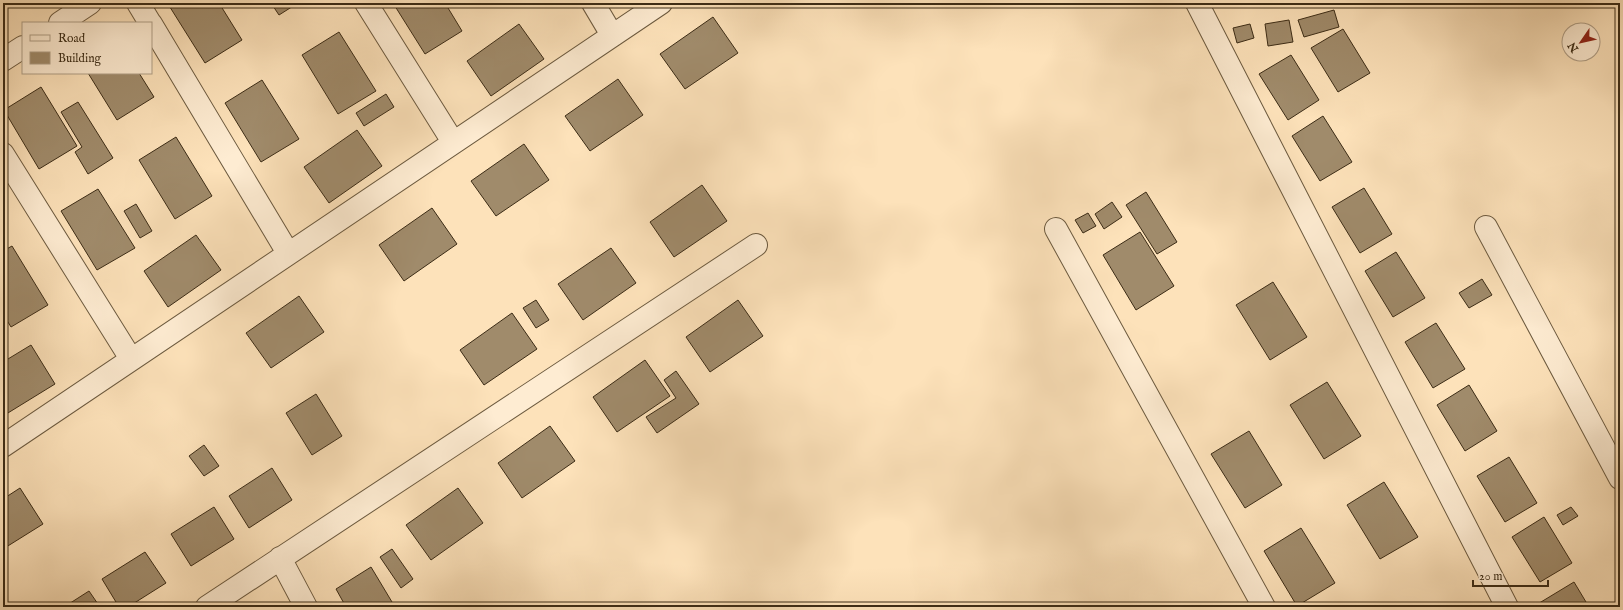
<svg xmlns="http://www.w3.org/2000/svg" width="1623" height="610" viewBox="0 0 1623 610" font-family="'IM FELL English',serif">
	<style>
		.building { fill: #a08b6b; stroke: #3c2c16 }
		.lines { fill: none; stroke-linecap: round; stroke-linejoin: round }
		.minor-casing { stroke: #6c5a3f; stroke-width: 24 }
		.minor { stroke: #feecd2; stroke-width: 22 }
	</style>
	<rect width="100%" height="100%" fill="#fde2ba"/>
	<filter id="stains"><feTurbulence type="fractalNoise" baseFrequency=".005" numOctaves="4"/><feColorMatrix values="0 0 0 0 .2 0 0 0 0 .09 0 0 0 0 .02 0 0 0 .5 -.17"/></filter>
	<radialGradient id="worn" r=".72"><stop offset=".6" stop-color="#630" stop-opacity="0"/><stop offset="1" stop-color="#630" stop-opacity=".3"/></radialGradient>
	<path class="building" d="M 170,3 L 219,3 L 242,40 L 205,63 L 168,4 Z
		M 271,3 L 298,3 L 279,15 Z
		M 393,3 L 445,3 L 462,31 L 425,54 Z
		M 1334,10 L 1339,27 L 1304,37 L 1298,20 Z
		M 713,17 L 738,53 L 685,89 L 660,54 Z
		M 1289,20 L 1293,42 L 1268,46 L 1265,24 Z
		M 519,24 L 544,59 L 491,96 L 467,61 Z
		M 1250,24 L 1254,38 L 1237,43 L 1233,28 Z
		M 1343,29 L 1370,73 L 1338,92 L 1311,48 Z
		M 339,32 L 376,91 L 338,114 L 302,55 Z
		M 1291,55 L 1319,100 L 1288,120 L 1259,74 Z
		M 88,73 L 139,73 L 154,97 L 117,120 Z
		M 618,79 L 643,115 L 590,151 L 565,116 Z
		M 262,80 L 299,139 L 261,162 L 225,103 Z
		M 41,87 L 77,146 L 39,169 L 4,110 Z
		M 386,94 L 394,107 L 364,126 L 356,113 Z
		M 78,102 L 113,158 L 88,174 L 75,152 L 82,147 L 61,112 Z
		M 1323,116 L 1352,162 L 1320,181 L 1292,136 Z
		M 357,130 L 382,166 L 329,203 L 304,167 Z
		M 176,137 L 212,196 L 175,219 L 139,160 Z
		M 524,144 L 549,180 L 496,216 L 471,181 Z
		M 702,185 L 727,221 L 674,257 L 650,222 Z
		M 1364,188 L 1392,234 L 1360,253 L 1332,207 Z
		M 98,189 L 135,248 L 97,270 L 61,211 Z
		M 1146,192 L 1177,242 L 1157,254 L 1126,205 Z
		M 1112,202 L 1122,217 L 1104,229 L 1095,214 Z
		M 136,204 L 152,231 L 140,238 L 124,211 Z
		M 432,208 L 457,244 L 404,281 L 379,245 Z
		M 1088,213 L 1096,226 L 1083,233 L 1075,220 Z
		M 1140,232 L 1174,286 L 1136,310 L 1103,255 Z
		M 196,235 L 221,270 L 168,307 L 144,271 Z
		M 12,246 L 48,305 L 11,327 L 3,314 L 3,251 Z
		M 611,248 L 636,283 L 583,320 L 558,284 Z
		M 1396,252 L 1425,298 L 1393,317 L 1365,271 Z
		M 1482,279 L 1492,295 L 1469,308 L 1459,293 Z
		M 1273,282 L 1307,337 L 1270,360 L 1236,305 Z
		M 299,296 L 324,332 L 271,368 L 246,333 Z
		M 536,300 L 549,320 L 536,328 L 523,308 Z
		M 738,300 L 763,336 L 710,372 L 686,337 Z
		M 512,313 L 537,349 L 484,385 L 460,350 Z
		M 1436,323 L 1465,369 L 1433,388 L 1405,342 Z
		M 31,345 L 55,384 L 3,416 L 3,362 Z
		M 645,360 L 670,396 L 617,432 L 593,397 Z
		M 676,371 L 699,404 L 657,433 L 646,417 L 676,398 L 664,380 Z
		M 1327,382 L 1361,436 L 1324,459 L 1290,405 Z
		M 1469,385 L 1497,431 L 1465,451 L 1437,405 Z
		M 316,394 L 342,436 L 312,455 L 286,413 Z
		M 550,426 L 575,461 L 522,498 L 498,463 Z
		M 1249,431 L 1282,485 L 1245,508 L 1211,454 Z
		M 204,445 L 219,466 L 204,476 L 189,456 Z
		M 1509,457 L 1537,503 L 1505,522 L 1477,476 Z
		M 272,468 L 292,500 L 249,528 L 229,496 Z
		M 1384,482 L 1418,537 L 1380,559 L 1347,505 Z
		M 20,488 L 43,524 L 3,549 L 3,499 Z
		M 458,488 L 483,523 L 431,560 L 406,525 Z
		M 214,507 L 234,539 L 191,566 L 171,534 Z
		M 1571,507 L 1578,516 L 1563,525 L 1557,515 Z
		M 1544,517 L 1572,563 L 1540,582 L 1512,537 Z
		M 1301,528 L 1335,583 L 1297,606 L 1264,551 Z
		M 392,549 L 413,579 L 401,588 L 380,557 Z
		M 145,552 L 166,583 L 128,607 L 119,607 L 102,579 Z
		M 371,567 L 395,607 L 346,607 L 336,589 Z
		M 1574,582 L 1589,607 L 1537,607 L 1536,605 Z
		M 89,591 L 100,607 L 64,607 Z"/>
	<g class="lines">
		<defs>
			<path id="minor" d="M 138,3 L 150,23
				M 366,3 L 453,142
				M 593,3 L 612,35
				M 1197,3 L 1507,607
				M 60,23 L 90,3
				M 151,24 L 288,253
				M 3,60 L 23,47
				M 3,154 L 131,359
				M 1486,227 L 1620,478
				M 1056,229 L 1264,607
				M 3,446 L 661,3
				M 280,558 L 306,607
				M 207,607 L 756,245"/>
		</defs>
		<use href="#minor" class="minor-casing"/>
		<use href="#minor" class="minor"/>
	</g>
	<rect width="1623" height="610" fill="none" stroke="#fde2ba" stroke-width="16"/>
	<rect x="4" y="4" width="1615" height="602" fill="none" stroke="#3c2c16" stroke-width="2"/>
	<rect x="8" y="8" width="1607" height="594" fill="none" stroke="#3c2c16"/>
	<rect x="22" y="22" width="130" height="52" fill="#feecd2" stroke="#b09f87"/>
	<rect x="30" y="35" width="20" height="6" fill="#feecd2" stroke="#b09f87"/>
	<text x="58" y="42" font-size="12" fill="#3c2c16">Road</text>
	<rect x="30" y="52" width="20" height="12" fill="#a08b6b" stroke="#b09f87"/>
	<text x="58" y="62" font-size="12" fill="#3c2c16">Building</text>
	<g transform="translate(1581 42) rotate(236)"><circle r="19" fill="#feecd2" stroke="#b09f87"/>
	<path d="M0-3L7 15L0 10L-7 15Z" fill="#8f2418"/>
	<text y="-6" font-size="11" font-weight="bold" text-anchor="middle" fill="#3c2c16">N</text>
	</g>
	<path d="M1473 580v6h75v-6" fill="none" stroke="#3c2c16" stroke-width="2"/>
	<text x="1479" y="580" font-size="12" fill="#3c2c16" stroke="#feecd2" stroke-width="3" paint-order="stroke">20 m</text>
	<rect width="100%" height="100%" filter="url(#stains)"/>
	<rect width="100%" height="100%" fill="url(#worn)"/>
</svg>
